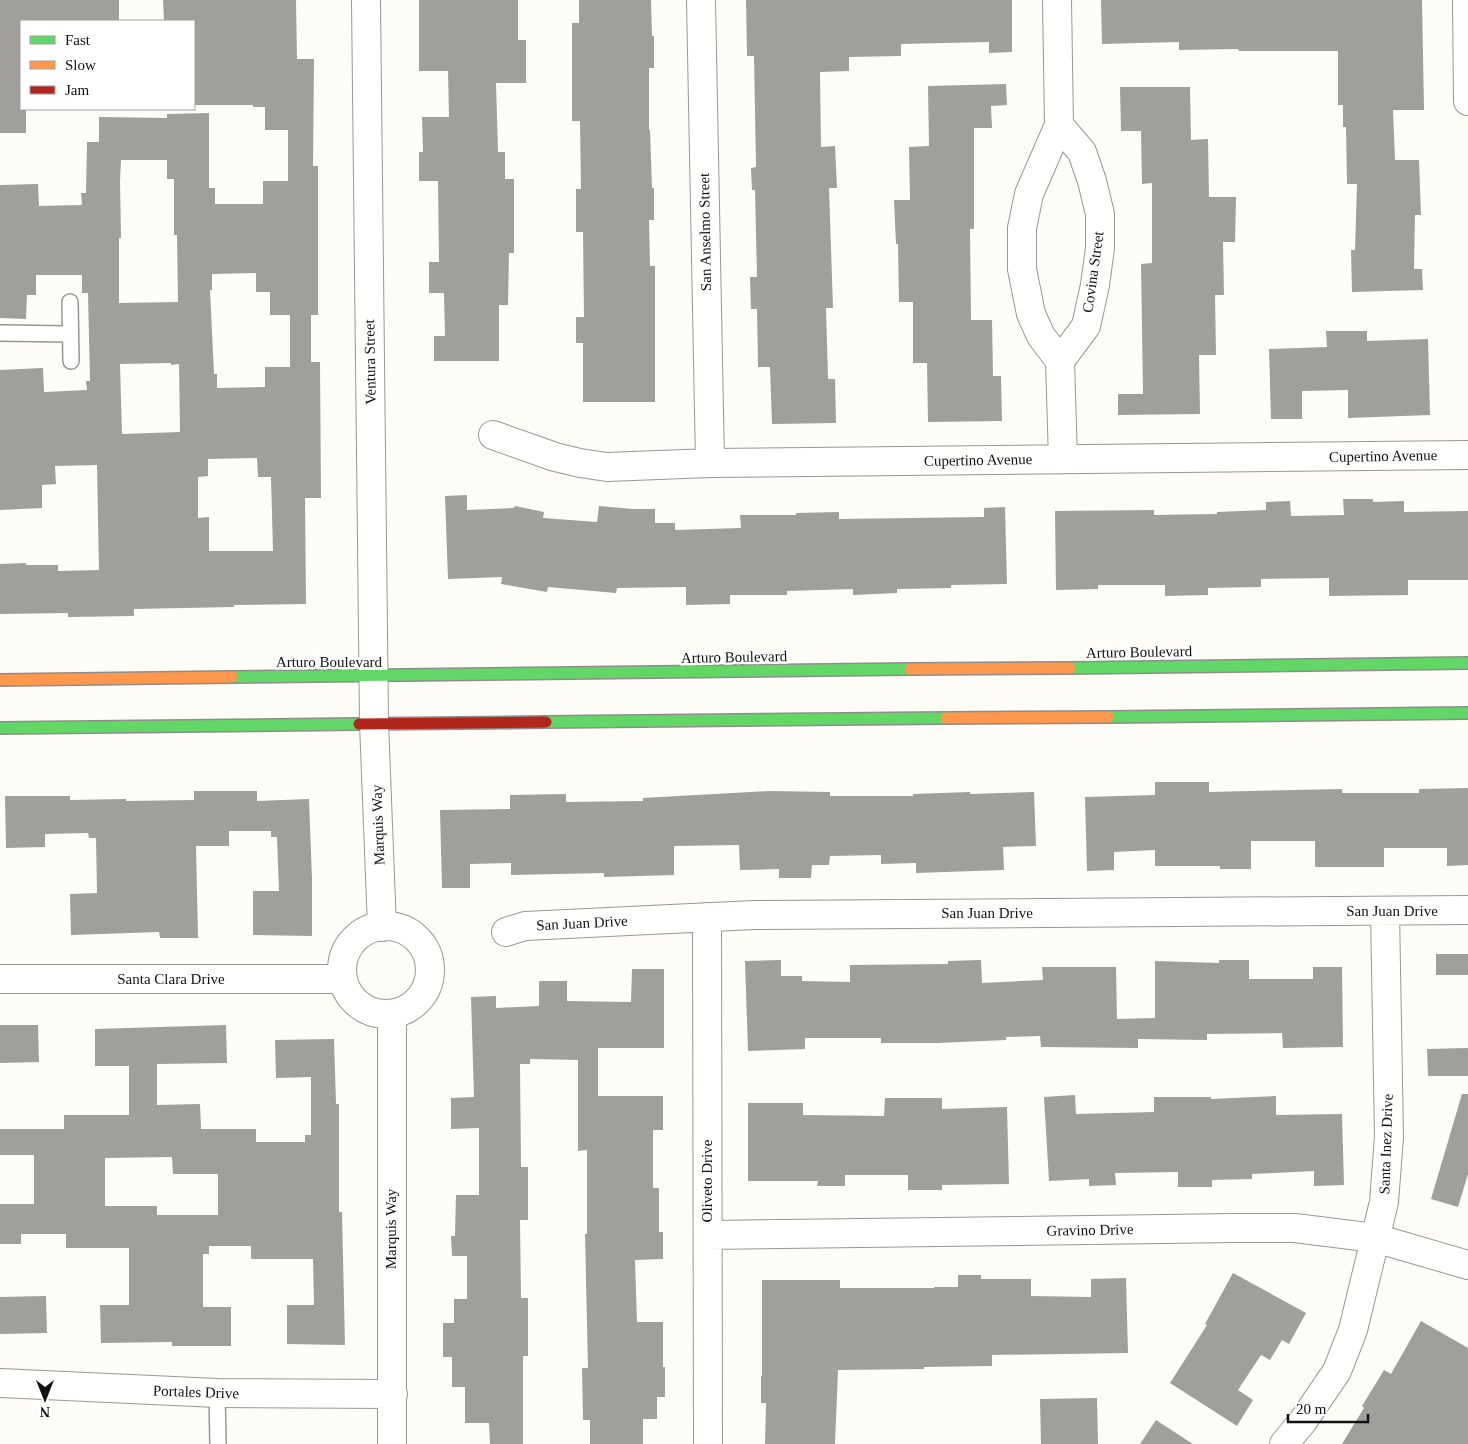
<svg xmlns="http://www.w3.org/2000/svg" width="1468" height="1444" viewBox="0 0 1468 1444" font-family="Georgia,serif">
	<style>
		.building { fill: #a19f9c; fill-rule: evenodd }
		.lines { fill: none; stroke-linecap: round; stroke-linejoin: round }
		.lane-casing { stroke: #979795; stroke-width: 18 }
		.street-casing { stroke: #979795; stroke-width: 30 }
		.fast-casing { stroke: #8e8d8b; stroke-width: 14 }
		.slow-casing { stroke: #8e8d8b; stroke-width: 14 }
		.jam-casing { stroke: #8e8d8b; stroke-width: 14 }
		.lane { stroke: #fffffe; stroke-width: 15 }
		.street { stroke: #fffffe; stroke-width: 28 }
		.fast { stroke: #63d668; stroke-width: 11 }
		.slow { stroke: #ff974d; stroke-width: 11 }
		.jam { stroke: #b3261e; stroke-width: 11 }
		.labels { text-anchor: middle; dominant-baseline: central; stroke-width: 5; stroke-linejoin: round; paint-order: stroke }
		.street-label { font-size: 15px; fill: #111; stroke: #fff }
	</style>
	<rect width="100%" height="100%" fill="#fdfcf7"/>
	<path class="building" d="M 0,0 L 119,0 L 119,21 L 21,21 L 21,109 L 26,109 L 26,133 L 0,133 Z
		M 163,0 L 296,0 L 297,59 L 314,59 L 313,166 L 318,166 L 318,315 L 311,315 L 311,362 L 320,362 L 321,498 L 305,498 L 306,604 L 234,605 L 234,607 L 134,609 L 134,616 L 68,617 L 68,613 L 0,614 L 0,564 L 26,563 L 26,565 L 58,565 L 58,571 L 99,570 L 97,465 L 55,466 L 56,484 L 42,485 L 42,508 L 0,510 L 0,370 L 43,368 L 44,392 L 87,390 L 86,381 L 90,381 L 88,293 L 82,293 L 82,275 L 36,275 L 36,295 L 27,295 L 26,319 L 0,318 L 0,185 L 38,184 L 39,206 L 82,205 L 81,193 L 86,193 L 87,142 L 99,142 L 99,117 L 167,118 L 167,114 L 209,113 L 209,188 L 215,188 L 215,204 L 263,204 L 263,181 L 288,181 L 288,130 L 265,130 L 265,107 L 253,107 L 253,105 L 194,105 L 194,21 L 164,21 ZM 121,160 L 167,160 L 167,179 L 174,179 L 174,235 L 177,235 L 178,302 L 119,303 L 119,238 L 121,238 L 120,181 ZM 256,273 L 256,292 L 270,292 L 270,315 L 290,315 L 290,367 L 265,367 L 265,387 L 217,388 L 217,374 L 214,374 L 210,290 L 212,290 L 212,274 ZM 171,363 L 171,365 L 179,364 L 180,432 L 122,434 L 120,364 ZM 257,458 L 258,477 L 271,477 L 273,551 L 209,551 L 209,517 L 198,518 L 198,477 L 208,476 L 208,459 Z
		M 419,0 L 518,0 L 518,40 L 526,40 L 526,83 L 496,83 L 498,152 L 505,152 L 505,179 L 514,179 L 514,253 L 509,253 L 508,305 L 499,305 L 499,361 L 434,361 L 434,336 L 445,336 L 444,293 L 429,293 L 429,262 L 439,262 L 438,181 L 419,181 L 419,152 L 423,152 L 422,117 L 449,117 L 448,71 L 419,71 Z
		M 579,0 L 651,0 L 652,36 L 654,36 L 654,68 L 649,68 L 649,130 L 650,130 L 652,188 L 654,188 L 654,220 L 649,220 L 650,266 L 655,266 L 655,402 L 583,402 L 583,343 L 576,343 L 576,317 L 584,317 L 583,232 L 576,232 L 576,189 L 581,189 L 580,121 L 572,121 L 572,23 L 579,23 Z
		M 746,0 L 1012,0 L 1012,52 L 989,53 L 989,42 L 901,44 L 901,56 L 849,57 L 849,71 L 820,72 L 821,147 L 835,146 L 837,188 L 829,188 L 833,308 L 826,308 L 828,379 L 835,379 L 836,423 L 772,424 L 770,367 L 758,367 L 757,309 L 751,309 L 750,277 L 757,277 L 755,190 L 752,190 L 751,168 L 756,167 L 754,56 L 747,56 Z
		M 1101,0 L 1422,0 L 1424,110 L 1393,110 L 1395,160 L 1419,160 L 1421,215 L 1415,215 L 1414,269 L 1422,269 L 1423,290 L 1352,292 L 1351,250 L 1355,250 L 1357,184 L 1347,184 L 1346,127 L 1343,127 L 1343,105 L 1338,105 L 1338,51 L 1239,51 L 1238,49 L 1179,50 L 1179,42 L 1102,44 Z
		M 1006,84 L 1007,105 L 991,106 L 992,128 L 974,128 L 974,229 L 970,229 L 971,320 L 992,320 L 993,376 L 1001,376 L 1002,421 L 928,422 L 927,363 L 913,363 L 913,302 L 899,302 L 898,244 L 896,244 L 894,200 L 910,200 L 909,147 L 929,146 L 928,86 Z
		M 1120,87 L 1190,87 L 1191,140 L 1208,139 L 1209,197 L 1236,197 L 1235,242 L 1223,242 L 1224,295 L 1215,295 L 1216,355 L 1199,355 L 1200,414 L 1118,415 L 1118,394 L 1143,394 L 1141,264 L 1152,263 L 1152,183 L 1142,184 L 1141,131 L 1121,131 Z
		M 1326,331 L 1367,331 L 1367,341 L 1428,339 L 1430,415 L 1348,418 L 1348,390 L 1302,391 L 1302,419 L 1271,419 L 1269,349 L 1327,347 Z
		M 467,495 L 467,510 L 514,508 L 515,506 L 544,512 L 543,518 L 597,522 L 599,506 L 633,509 L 655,509 L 655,523 L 675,523 L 675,530 L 741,528 L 740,515 L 796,515 L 796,513 L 839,512 L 839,519 L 984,517 L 984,508 L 1005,507 L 1007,584 L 951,585 L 951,588 L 897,589 L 897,593 L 853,595 L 853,589 L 787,591 L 787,595 L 730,595 L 730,604 L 686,605 L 686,587 L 617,588 L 616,593 L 548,587 L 547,592 L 501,584 L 502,577 L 448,579 L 445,496 Z
		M 1343,499 L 1373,499 L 1373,502 L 1404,501 L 1404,512 L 1468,511 L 1468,580 L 1408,580 L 1408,595 L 1329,596 L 1329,578 L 1261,579 L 1261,587 L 1208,588 L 1208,595 L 1165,596 L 1165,585 L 1098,585 L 1098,589 L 1056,590 L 1055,511 L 1154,510 L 1154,515 L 1217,514 L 1217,512 L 1266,510 L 1266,502 L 1290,501 L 1291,516 L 1344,515 Z
		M 1155,782 L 1209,782 L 1209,792 L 1342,789 L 1342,793 L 1419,793 L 1419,789 L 1468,788 L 1468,865 L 1447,866 L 1447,848 L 1384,848 L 1384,867 L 1315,867 L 1315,841 L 1251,841 L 1251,869 L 1220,869 L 1220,866 L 1155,866 L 1155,850 L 1114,852 L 1114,870 L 1087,871 L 1085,797 L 1155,795 Z
		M 194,791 L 257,791 L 257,801 L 309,799 L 312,879 L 312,936 L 253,935 L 253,891 L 279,891 L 277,837 L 271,837 L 271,831 L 229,831 L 229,846 L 196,846 L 198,938 L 160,938 L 159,932 L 71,935 L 70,894 L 97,893 L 96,838 L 89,838 L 88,833 L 45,834 L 45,847 L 6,848 L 5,796 L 70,796 L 70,800 L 126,799 L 126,801 L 194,800 Z
		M 769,791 L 830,792 L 830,796 L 913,796 L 913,794 L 970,792 L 970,794 L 1034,792 L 1036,846 L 1003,847 L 1004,870 L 916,873 L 916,863 L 881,864 L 881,855 L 830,856 L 829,865 L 812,865 L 811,878 L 779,878 L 779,869 L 740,870 L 739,845 L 674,846 L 674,875 L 604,877 L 604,873 L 511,875 L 511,863 L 470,864 L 470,888 L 442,888 L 440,810 L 510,809 L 510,795 L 566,794 L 566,802 L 643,801 L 643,798 Z
		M 1436,954 L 1468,954 L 1468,975 L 1436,975 Z
		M 781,960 L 781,976 L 802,976 L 802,981 L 850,982 L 850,965 L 948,964 L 948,961 L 981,960 L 982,983 L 1043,980 L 1042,967 L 1116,967 L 1117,1019 L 1155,1018 L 1155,961 L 1219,963 L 1219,960 L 1249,960 L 1249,979 L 1313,979 L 1313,967 L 1342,967 L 1343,1047 L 1283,1048 L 1282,1033 L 1207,1034 L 1207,1040 L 1138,1039 L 1138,1048 L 1041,1047 L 1040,1036 L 1006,1037 L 1006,1040 L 938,1043 L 881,1043 L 881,1038 L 805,1038 L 805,1049 L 748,1051 L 745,961 Z
		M 632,969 L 664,969 L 664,1048 L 598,1048 L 598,1096 L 663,1096 L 663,1130 L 653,1130 L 653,1188 L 659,1188 L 659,1232 L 663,1232 L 663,1259 L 635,1260 L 637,1322 L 663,1322 L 663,1367 L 665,1367 L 665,1397 L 657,1397 L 657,1419 L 643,1419 L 643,1444 L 590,1444 L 590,1420 L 583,1420 L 582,1368 L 588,1368 L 585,1234 L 587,1234 L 587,1150 L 578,1151 L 578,1060 L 530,1059 L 530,1064 L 520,1064 L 521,1167 L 528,1167 L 528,1220 L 520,1220 L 521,1298 L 528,1298 L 528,1356 L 523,1356 L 523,1444 L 490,1444 L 489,1423 L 465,1423 L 465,1387 L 452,1387 L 452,1357 L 443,1357 L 443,1323 L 454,1323 L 454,1299 L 467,1299 L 467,1256 L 452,1256 L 451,1236 L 455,1236 L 456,1195 L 479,1195 L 479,1128 L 451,1129 L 451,1098 L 474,1097 L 471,997 L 496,996 L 496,1008 L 539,1006 L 539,981 L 567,981 L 567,1001 L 631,1002 Z
		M 0,1025 L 38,1025 L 39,1062 L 0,1063 Z
		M 226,1025 L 227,1063 L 157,1064 L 157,1105 L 200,1104 L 201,1129 L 256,1129 L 256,1142 L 305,1142 L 305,1135 L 311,1135 L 311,1077 L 276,1078 L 275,1040 L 334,1039 L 336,1104 L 339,1104 L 339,1212 L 342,1212 L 345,1345 L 287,1344 L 287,1305 L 314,1305 L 313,1259 L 251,1259 L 251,1246 L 209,1246 L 209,1254 L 203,1254 L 203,1307 L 231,1307 L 231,1346 L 172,1346 L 172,1342 L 101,1343 L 100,1305 L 129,1305 L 129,1248 L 66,1248 L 66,1234 L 21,1234 L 21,1244 L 0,1244 L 0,1204 L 34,1204 L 34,1155 L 0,1155 L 0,1129 L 64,1129 L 64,1115 L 129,1115 L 129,1066 L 95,1066 L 95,1029 ZM 172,1157 L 173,1174 L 218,1174 L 218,1215 L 157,1215 L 157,1206 L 105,1206 L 105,1158 Z
		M 1468,1048 L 1468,1076 L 1428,1076 L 1427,1049 Z
		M 1462,1094 L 1468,1094 L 1468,1174 L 1458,1207 L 1431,1199 Z
		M 1075,1095 L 1076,1114 L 1154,1112 L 1154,1097 L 1211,1097 L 1211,1099 L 1276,1096 L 1276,1115 L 1342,1114 L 1344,1185 L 1314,1186 L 1314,1171 L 1252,1174 L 1252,1179 L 1212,1180 L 1212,1187 L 1178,1187 L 1178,1172 L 1115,1173 L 1116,1185 L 1089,1186 L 1089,1179 L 1049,1181 L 1044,1097 Z
		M 885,1098 L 942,1098 L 942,1109 L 1007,1107 L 1009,1184 L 942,1185 L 942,1190 L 908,1190 L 908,1175 L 845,1175 L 845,1186 L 817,1186 L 818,1181 L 748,1181 L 748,1103 L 803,1103 L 803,1115 L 884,1116 Z
		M 1233,1273 L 1306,1313 L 1289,1344 L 1282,1340 L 1270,1360 L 1261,1355 L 1238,1390 L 1253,1400 L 1237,1426 L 1170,1383 L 1207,1325 L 1205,1324 Z
		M 958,1275 L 981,1275 L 981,1279 L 1031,1279 L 1031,1296 L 1091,1297 L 1091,1279 L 1126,1278 L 1128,1353 L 992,1355 L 992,1366 L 924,1367 L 924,1369 L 838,1370 L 835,1444 L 765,1444 L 766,1403 L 761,1403 L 761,1376 L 762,1376 L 762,1280 L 840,1280 L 840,1288 L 934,1288 L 934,1287 L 958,1287 Z
		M 46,1296 L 47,1333 L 0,1334 L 0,1297 Z
		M 1421,1321 L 1468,1348 L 1468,1444 L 1342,1444 L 1364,1408 L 1362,1406 L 1384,1370 L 1391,1374 Z
		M 1097,1398 L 1098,1444 L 1041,1444 L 1040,1399 Z
		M 1156,1420 L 1193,1444 L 1140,1444 Z"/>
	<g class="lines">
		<defs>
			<path id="lane" d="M 70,302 L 71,361
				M 0,333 L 70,334
				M 217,1393 L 218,1444"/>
			<path id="street" d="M 366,0 L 374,723 L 382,927
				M 701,0 L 710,463
				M 1057,0 L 1059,125 L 1029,194 L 1022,228 L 1022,269 L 1031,314 L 1041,336 L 1060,361 L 1086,326 L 1095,285 L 1100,248 L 1100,214 L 1092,181 L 1082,152 L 1059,125
				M 1467,0 L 1468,101
				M 1060,361 L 1063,459
				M 493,435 L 555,457 L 580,463 L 607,467 L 710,463 L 1468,455
				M 707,917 L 708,1444
				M342 970a44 44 0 1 1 88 0a44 44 0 1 1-88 0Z
				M 506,932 L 525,926 L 754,915 L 1468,910
				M 0,979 L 342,979
				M 392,1014 L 392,1444
				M 708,1235 L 1235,1228 L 1295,1228 L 1375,1238 L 1468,1265
				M 0,1383 L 217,1393 L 393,1394
				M 1284,1444 L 1303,1421 L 1337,1371 L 1353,1330 L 1384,1202 L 1389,1137 L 1385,911"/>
			<path id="fast" d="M 1070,668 L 1468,663
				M 232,677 L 910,669
				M 1108,717 L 1468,713
				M 546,722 L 946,718
				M 0,728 L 359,724"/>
			<path id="slow" d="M 910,669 L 1070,668
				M 0,680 L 232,677
				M 946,718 L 1108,717"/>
			<path id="jam" d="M 359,724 L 546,722"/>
		</defs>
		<use href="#lane" class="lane-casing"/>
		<use href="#street" class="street-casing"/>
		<use href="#fast" class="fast-casing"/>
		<use href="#slow" class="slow-casing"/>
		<use href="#jam" class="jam-casing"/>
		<use href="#lane" class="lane"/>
		<use href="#street" class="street"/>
		<use href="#fast" class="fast"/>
		<use href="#slow" class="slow"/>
		<use href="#jam" class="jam"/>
	</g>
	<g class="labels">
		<g class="street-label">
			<text transform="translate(705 232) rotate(-91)">San Anselmo Street</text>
			<text transform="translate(1093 272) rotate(-82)">Covina Street</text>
			<text transform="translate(370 362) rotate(-91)">Ventura Street</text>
			<text transform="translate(1383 456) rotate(-1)">Cupertino Avenue</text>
			<text transform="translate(978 460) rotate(-1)">Cupertino Avenue</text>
			<text transform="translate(1139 652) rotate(-1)">Arturo Boulevard</text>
			<text transform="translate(734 657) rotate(-1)">Arturo Boulevard</text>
			<text x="329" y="662">Arturo Boulevard</text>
			<text transform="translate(378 825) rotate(-92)">Marquis Way</text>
			<text x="1392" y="911">San Juan Drive</text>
			<text x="987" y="913">San Juan Drive</text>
			<text transform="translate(582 923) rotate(-3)">San Juan Drive</text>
			<text x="171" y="979">Santa Clara Drive</text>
			<text transform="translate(1386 1144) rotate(-88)">Santa Inez Drive</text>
			<text transform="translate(707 1181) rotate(-90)">Oliveto Drive</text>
			<text transform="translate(391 1229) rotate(-90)">Marquis Way</text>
			<text transform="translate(1090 1230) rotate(-1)">Gravino Drive</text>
			<text transform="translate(196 1392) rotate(2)">Portales Drive</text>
		</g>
	</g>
	<rect x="20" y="20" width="175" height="90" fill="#ffffff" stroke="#a0a0a0"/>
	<rect x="30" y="36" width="25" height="8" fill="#63d668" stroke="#a0a0a0"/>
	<text x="65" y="45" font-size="15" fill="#111111">Fast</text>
	<rect x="30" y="61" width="25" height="8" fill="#ff974d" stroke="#a0a0a0"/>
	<text x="65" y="70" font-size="15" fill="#111111">Slow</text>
	<rect x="30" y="86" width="25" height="8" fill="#b3261e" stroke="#a0a0a0"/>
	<text x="65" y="95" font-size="15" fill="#111111">Jam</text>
	<g transform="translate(45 1399) rotate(180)" stroke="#ffffff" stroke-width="4" paint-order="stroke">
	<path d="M0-4L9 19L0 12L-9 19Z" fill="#111111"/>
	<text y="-8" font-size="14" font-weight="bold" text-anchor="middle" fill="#111111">N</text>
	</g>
	<path d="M1288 1414v8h80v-8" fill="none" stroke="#111111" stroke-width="2.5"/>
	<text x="1296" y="1414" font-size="15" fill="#111111" stroke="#ffffff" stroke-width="4" paint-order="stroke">20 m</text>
</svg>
